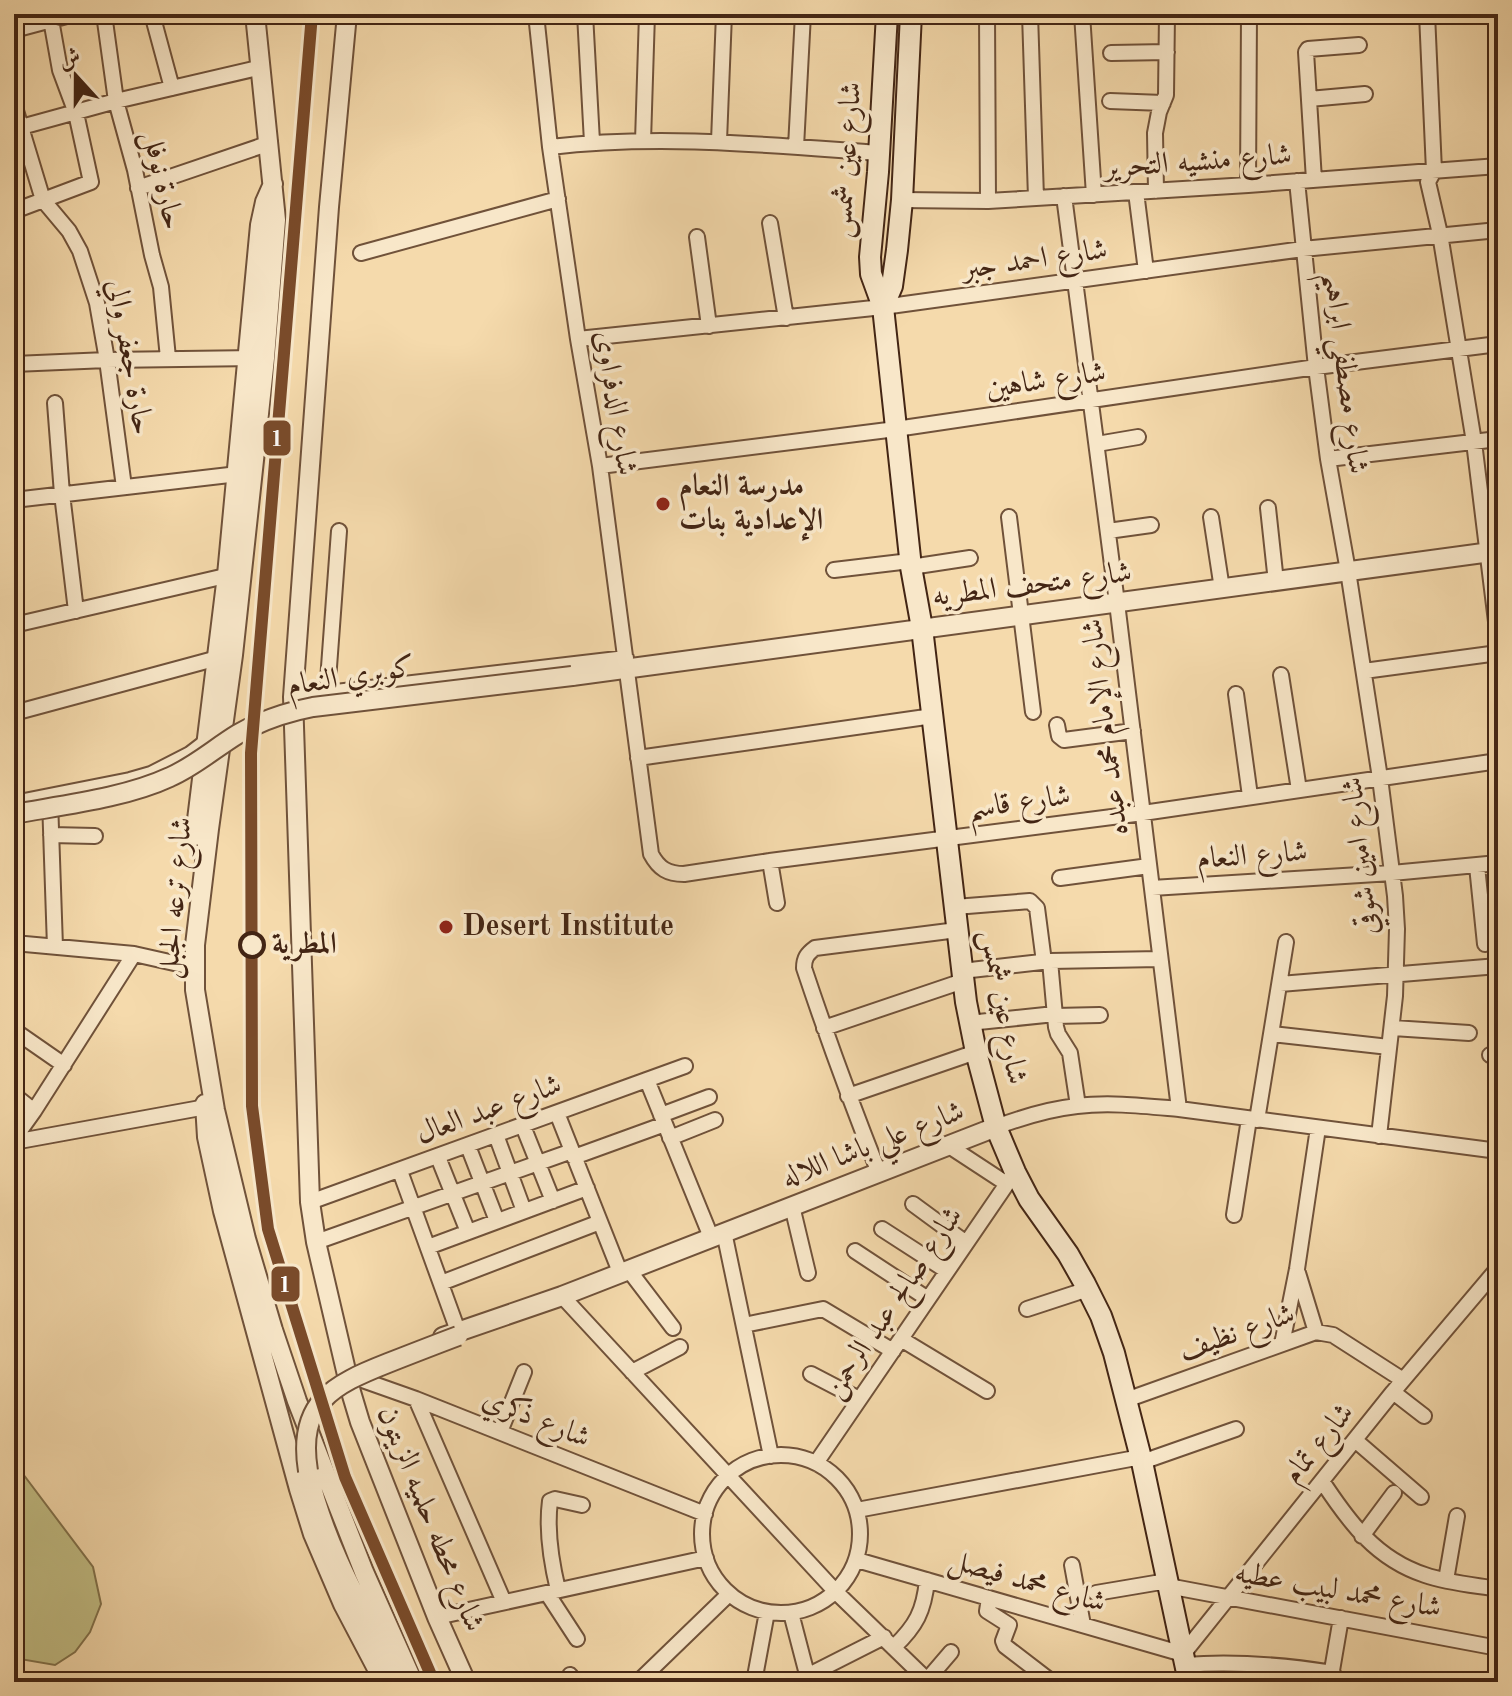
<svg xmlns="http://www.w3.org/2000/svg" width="1512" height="1696" viewBox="0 0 1512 1696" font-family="'Old Standard TT',Amiri,serif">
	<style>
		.green { fill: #c2be85; stroke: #82724c; stroke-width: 2 }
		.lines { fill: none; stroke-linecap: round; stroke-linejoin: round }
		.minor-casing { stroke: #70523a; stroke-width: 18 }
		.tertiary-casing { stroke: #70523a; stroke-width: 22 }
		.secondary-casing { stroke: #432514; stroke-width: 24 }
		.minor { stroke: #f8e7c9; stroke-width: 14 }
		.tertiary { stroke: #f8e7c9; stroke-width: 18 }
		.secondary { stroke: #f8e7c9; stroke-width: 20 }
		.tertiary-bridge-casing { stroke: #70523a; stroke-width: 22; stroke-linecap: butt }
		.tertiary-bridge { stroke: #f8e7c9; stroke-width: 18 }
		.metro-1-casing { stroke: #f8e7c9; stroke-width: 18 }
		.metro-1 { stroke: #7a4b2a; stroke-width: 12 }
		.poi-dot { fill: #8f2418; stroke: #f8e7c9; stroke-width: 3 }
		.stop-dot { fill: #f8e7c9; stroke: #432514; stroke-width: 4 }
		.labels { text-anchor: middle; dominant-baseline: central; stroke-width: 7; stroke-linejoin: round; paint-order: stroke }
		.street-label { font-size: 30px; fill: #432514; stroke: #f8e7c9 }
		.poi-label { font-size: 30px; font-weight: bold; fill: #432514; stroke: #f8e7c9; text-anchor: start }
		.stop-label { font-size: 30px; font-weight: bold; fill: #432514; stroke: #f8e7c9; text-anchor: start }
		.line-badge { stroke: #f8e7c9; stroke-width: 3 }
		.badge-label { font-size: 22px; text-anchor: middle; font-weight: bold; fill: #fff }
	</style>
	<rect width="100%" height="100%" fill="#f5daac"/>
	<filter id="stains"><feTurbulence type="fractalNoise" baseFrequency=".0025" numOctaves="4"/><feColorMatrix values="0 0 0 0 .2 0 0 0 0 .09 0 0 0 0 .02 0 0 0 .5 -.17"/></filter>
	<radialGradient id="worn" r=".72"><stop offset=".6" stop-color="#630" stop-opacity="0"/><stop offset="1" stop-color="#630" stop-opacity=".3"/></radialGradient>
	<path class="green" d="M 14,1462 L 93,1567 L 101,1604 L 90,1632 L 75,1652 L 55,1665 L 14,1658 Z"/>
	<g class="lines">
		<defs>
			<path id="minor" d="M 104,14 L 116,101 L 135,170 L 152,255 L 161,287 L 168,358
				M 152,14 L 172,88
				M 536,14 L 550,147 L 578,339 L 600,466 L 651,854 C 659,869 668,874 684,874 L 770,861 L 1143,813 L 1498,761
				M 585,14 L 592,142
				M 987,14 L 988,201
				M 1030,14 L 1036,198
				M 1082,14 L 1094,195
				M 1427,14 L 1434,171 L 1428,182 L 1440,234 L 1474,442 L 1498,638
				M 14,30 L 74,14
				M 1111,53 L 1167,52
				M 1309,99 L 1365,94
				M 1110,101 L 1163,103
				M 14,104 L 43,200 L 69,231 L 80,251 L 97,303 L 107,360 L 124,487
				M 14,129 L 116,101 L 262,67
				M 643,141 L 647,14
				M 719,141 L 724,14
				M 550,147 C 661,134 768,145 879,153
				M 796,147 L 803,14
				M 1314,180 L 1306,52 L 1308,49 L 1359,45
				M 1297,181 L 1316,367 L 1328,459 L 1348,571 L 1380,778 L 1395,896 L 1397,929 L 1395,996 L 1379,1136
				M 1248,185 L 1249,14
				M 138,188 L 270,143
				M 1156,191 L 1155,133 L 1159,112 L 1166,95 L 1167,14
				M 1136,192 L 1146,271
				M 1064,196 L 1117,603 L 1179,1109
				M 902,200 L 988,201 L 1248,185 L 1498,166
				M 14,211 L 91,182 L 76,113 L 60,70 L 50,14
				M 770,223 L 786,318
				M 697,237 L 709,326
				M 361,253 L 558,199
				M 578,339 L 883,307 L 1303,249 L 1498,230
				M 14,364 L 107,360 L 257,358
				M 55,403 L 62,494 L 76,611
				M 1097,444 L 1138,437
				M 1328,459 L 1498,439
				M 600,466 L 896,429 L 1316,367 L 1498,344
				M 14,500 L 238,474
				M 1268,508 L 1276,582
				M 1009,517 L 1033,712
				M 1211,517 L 1222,589
				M 1108,531 L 1151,525
				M 911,567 L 970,558
				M 834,570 L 910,561
				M 14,625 L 234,574
				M 1364,671 L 1498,653
				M 1281,675 L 1299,790
				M 327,694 L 339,531
				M 1236,694 L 1250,796
				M 293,697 L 626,658
				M 14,713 L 225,656
				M 1057,725 L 1059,736 L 1064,740 L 1133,731
				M 638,758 L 933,716
				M 50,800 L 55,947
				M 14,803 L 130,780 L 151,774 L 190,754 L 207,741
				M 51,835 L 95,836
				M 770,861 L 777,903
				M 1477,866 L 1485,944
				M 1060,878 L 1149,866
				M 1152,888 L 1392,873 L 1498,863
				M 955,907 L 1030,901 L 1037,908 L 1044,962
				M 14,943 L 134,954 L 183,965
				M 1050,961 L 1056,1027 L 1058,1034 L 1070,1053 L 1078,1106
				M 962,971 L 1050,961 L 1160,959
				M 1280,984 L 1498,966
				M 1055,1016 L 1100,1015
				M 969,1023 L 1055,1014
				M 824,1028 L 963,981
				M 1393,1028 L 1469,1033
				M 15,1031 L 64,1065
				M 1272,1034 L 1389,1047
				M 1490,1055 L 1498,1056
				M 647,1080 L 711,1237
				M 14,1095 L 34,1111
				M 848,1096 L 976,1052
				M 557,1113 L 620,1272
				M 661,1115 L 709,1097
				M 1257,1120 L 1286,942
				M 523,1126 L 553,1201
				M 996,1127 C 1023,1117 1049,1109 1077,1106 C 1110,1102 1145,1106 1179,1109 L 1498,1151
				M 496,1135 L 524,1211
				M 670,1138 L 715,1120
				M 14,1139 L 34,1111 L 134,954
				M 14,1142 L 206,1107
				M 468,1146 L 497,1221
				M 949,1146 L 1007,1184
				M 438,1157 L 468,1232
				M 574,1157 L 665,1124
				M 400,1171 L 458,1331
				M 879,1173 C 852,1105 827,1037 804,968 C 804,958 807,954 815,948 L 957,930
				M 310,1202 L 685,1066
				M 913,1204 L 966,1243
				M 792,1206 L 808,1273
				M 1234,1215 L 1249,1119
				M 882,1229 L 947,1271
				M 724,1232 L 771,1456
				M 316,1242 L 572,1151
				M 428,1247 L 587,1188
				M 855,1251 L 928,1299
				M 628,1269 L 673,1328
				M 1298,1273 L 1316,1332
				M 441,1283 L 600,1222
				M 562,1296 L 836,1592 L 929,1682
				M 1027,1309 L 1088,1289
				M 744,1325 L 823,1309 L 893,1351
				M 901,1339 L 987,1391
				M 1282,1344 L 1297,1269 L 1318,1128
				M 632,1372 L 680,1347
				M 811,1374 L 859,1399
				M 351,1376 L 416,1399 L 705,1514
				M 1393,1392 L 1424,1416
				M 416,1399 L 504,1602
				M 1126,1400 L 1316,1332 L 1333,1335 L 1403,1380
				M 500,1432 L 524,1372
				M 1355,1440 L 1421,1497
				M702 1534a79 79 0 1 1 158 0a79 79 0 1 1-158 0Z
				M 1142,1462 L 1236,1429
				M 816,1463 L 1015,1172
				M 1322,1481 C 1349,1522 1376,1559 1425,1575 C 1448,1583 1474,1585 1498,1589
				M 857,1510 L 1141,1457
				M 1362,1536 L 1394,1493
				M 857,1560 L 1183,1654 L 1393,1392 L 1498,1268
				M 1072,1565 L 1083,1625
				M 1446,1580 L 1457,1516
				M 1168,1586 L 1498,1648
				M 558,1590 C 551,1561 546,1531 550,1501 L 555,1499 L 582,1505
				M 547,1593 L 577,1639
				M 1096,1593 L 1167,1581
				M 989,1598 L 987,1611 L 1009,1625 L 1003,1641 L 1005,1646 L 1052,1682
				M 791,1613 L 809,1682
				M 437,1617 L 706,1558
				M 894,1647 C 916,1626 924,1611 927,1580
				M 1185,1665 C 1235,1661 1283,1665 1333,1673
				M 570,1675 L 575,1682
				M 807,1676 L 884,1637
				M 927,1680 L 951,1652
				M 638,1682 L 729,1594
				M 754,1682 L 767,1612
				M 1330,1682 L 1341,1618"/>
			<path id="tertiary" d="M 255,14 L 276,220 L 265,358 L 233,655 L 209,829 L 195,945 L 195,990 L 215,1110 L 246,1239 L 273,1330 L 297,1401 L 364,1572 L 413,1682
				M 347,14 L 329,207 L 293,697 L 310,1202 L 316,1242 L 351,1392 L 360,1422 L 437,1617 L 466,1682
				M 572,676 L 1498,551
				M 195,836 L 227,575 L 260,225 L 265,202 L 273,184
				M 205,1104 L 207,1137 L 223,1211 L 299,1489 L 313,1534 L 343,1604 L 384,1682
				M 443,1337 L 562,1296 L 996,1127
				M 308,1471 C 324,1546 365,1614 400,1682"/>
			<path id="secondary" d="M 887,14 L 878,172 L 870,257 L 871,274 L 883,307 L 911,567 L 922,628 L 966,1002 L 976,1052 L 996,1127 L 1015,1172 L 1029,1199 L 1068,1254 L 1085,1284 L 1101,1316 L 1114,1353 L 1142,1462 L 1189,1682
				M 883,307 L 892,286 L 897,250 L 902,200 L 911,14"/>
		</defs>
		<use href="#minor" class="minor-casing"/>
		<use href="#tertiary" class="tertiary-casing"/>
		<use href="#secondary" class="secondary-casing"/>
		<use href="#minor" class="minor"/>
		<use href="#tertiary" class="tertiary"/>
		<use href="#secondary" class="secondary"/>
		<defs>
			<path id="tertiary-bridge" d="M 14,814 C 63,805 125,798 170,777 C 195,766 215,748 238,734 C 262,720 287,712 313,707 L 572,676
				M 308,1471 C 297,1403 332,1385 388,1363 C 411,1354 434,1345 458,1336"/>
		</defs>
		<use href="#tertiary-bridge" class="tertiary-bridge-casing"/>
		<use href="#tertiary-bridge" class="tertiary-bridge"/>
		<defs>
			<path id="metro-1" d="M 312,14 L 251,753 L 252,1106 L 268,1229 L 345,1477 L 434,1682"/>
		</defs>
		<use href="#metro-1" class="metro-1-casing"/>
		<use href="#metro-1" class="metro-1"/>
	</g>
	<g class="poi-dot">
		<circle cx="663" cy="504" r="8"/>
		<circle cx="446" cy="927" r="8"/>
	</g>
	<circle class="stop-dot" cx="252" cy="945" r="12"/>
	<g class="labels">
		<g class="street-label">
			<text transform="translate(847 160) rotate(-86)">شارع عين شمس</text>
			<text transform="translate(1198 162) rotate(-4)">شارع منشيه التحرير</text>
			<text transform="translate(162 180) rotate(77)">حارة نوفل</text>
			<text transform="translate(1035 260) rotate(-8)">شارع احمد جبر</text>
			<text transform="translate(129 357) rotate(80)">حارة جعفر والي</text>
			<text transform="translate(1345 373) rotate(83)">شارع مصطفي ابراهيم</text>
			<text transform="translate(1046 381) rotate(-8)">شارع شاهين</text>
			<text transform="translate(615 403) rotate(81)">شارع الدفراوى</text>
			<text transform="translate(1032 585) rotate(-7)">شارع متحف المطريه</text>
			<text transform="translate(351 677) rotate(-9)">كوبري النعام</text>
			<text transform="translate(1106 727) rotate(-97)">شارع الإمام محمد عبده</text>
			<text transform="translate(1019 803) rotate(-8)">شارع قاسم</text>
			<text transform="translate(1252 856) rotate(-4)">شارع النعام</text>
			<text transform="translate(1361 856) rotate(-96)">شارع امين شوقي</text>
			<text transform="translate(176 898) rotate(-85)">شارع ترعه الجبل</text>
			<text transform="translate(1003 1007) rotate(80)">شارع عين شمس</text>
			<text transform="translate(489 1110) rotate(-20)">شارع عبد العال</text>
			<text transform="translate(873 1145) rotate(-21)">شارع علي باشا اللاله</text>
			<text transform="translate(894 1303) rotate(-56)">شارع صالح عبد الرحمن</text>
			<text transform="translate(1237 1333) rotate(-19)">شارع نظيف</text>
			<text transform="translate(536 1419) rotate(22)">شارع ذكري</text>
			<text transform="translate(1319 1444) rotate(-51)">شارع تمام</text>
			<text transform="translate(430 1519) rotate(68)">شارع محطه حلميه الزيتون</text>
			<text transform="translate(1027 1582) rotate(16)">شارع محمد فيصل</text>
			<text transform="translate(1338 1591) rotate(10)">شارع محمد لبيب عطيه</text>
		</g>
		<g class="poi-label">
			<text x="679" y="487">مدرسة النعام<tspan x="679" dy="34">الإعدادية بنات</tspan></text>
			<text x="462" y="927">Desert Institute</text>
		</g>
		<g class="stop-label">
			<text x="272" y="945">المطرية</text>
		</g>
	</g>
	<g class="line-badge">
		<rect x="262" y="419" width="30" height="38" rx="8" fill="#7a4b2a"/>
		<rect x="270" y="1265" width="31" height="38" rx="8" fill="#7a4b2a"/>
	</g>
	<g class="badge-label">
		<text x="277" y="446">1</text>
		<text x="285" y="1292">1</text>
	</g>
	<rect width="1512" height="1696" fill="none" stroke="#f5daac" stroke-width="48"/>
	<rect x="16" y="16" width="1480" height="1664" fill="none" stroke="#432514" stroke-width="4"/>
	<rect x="24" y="24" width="1464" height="1648" fill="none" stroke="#432514" stroke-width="2"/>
	<g transform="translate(76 76) rotate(339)" stroke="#f8e7c9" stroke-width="6" paint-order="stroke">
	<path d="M0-6L14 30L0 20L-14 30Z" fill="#432514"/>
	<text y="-12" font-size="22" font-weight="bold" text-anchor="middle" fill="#432514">ش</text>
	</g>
	<rect width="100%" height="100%" filter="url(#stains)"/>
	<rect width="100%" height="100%" fill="url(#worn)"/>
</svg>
